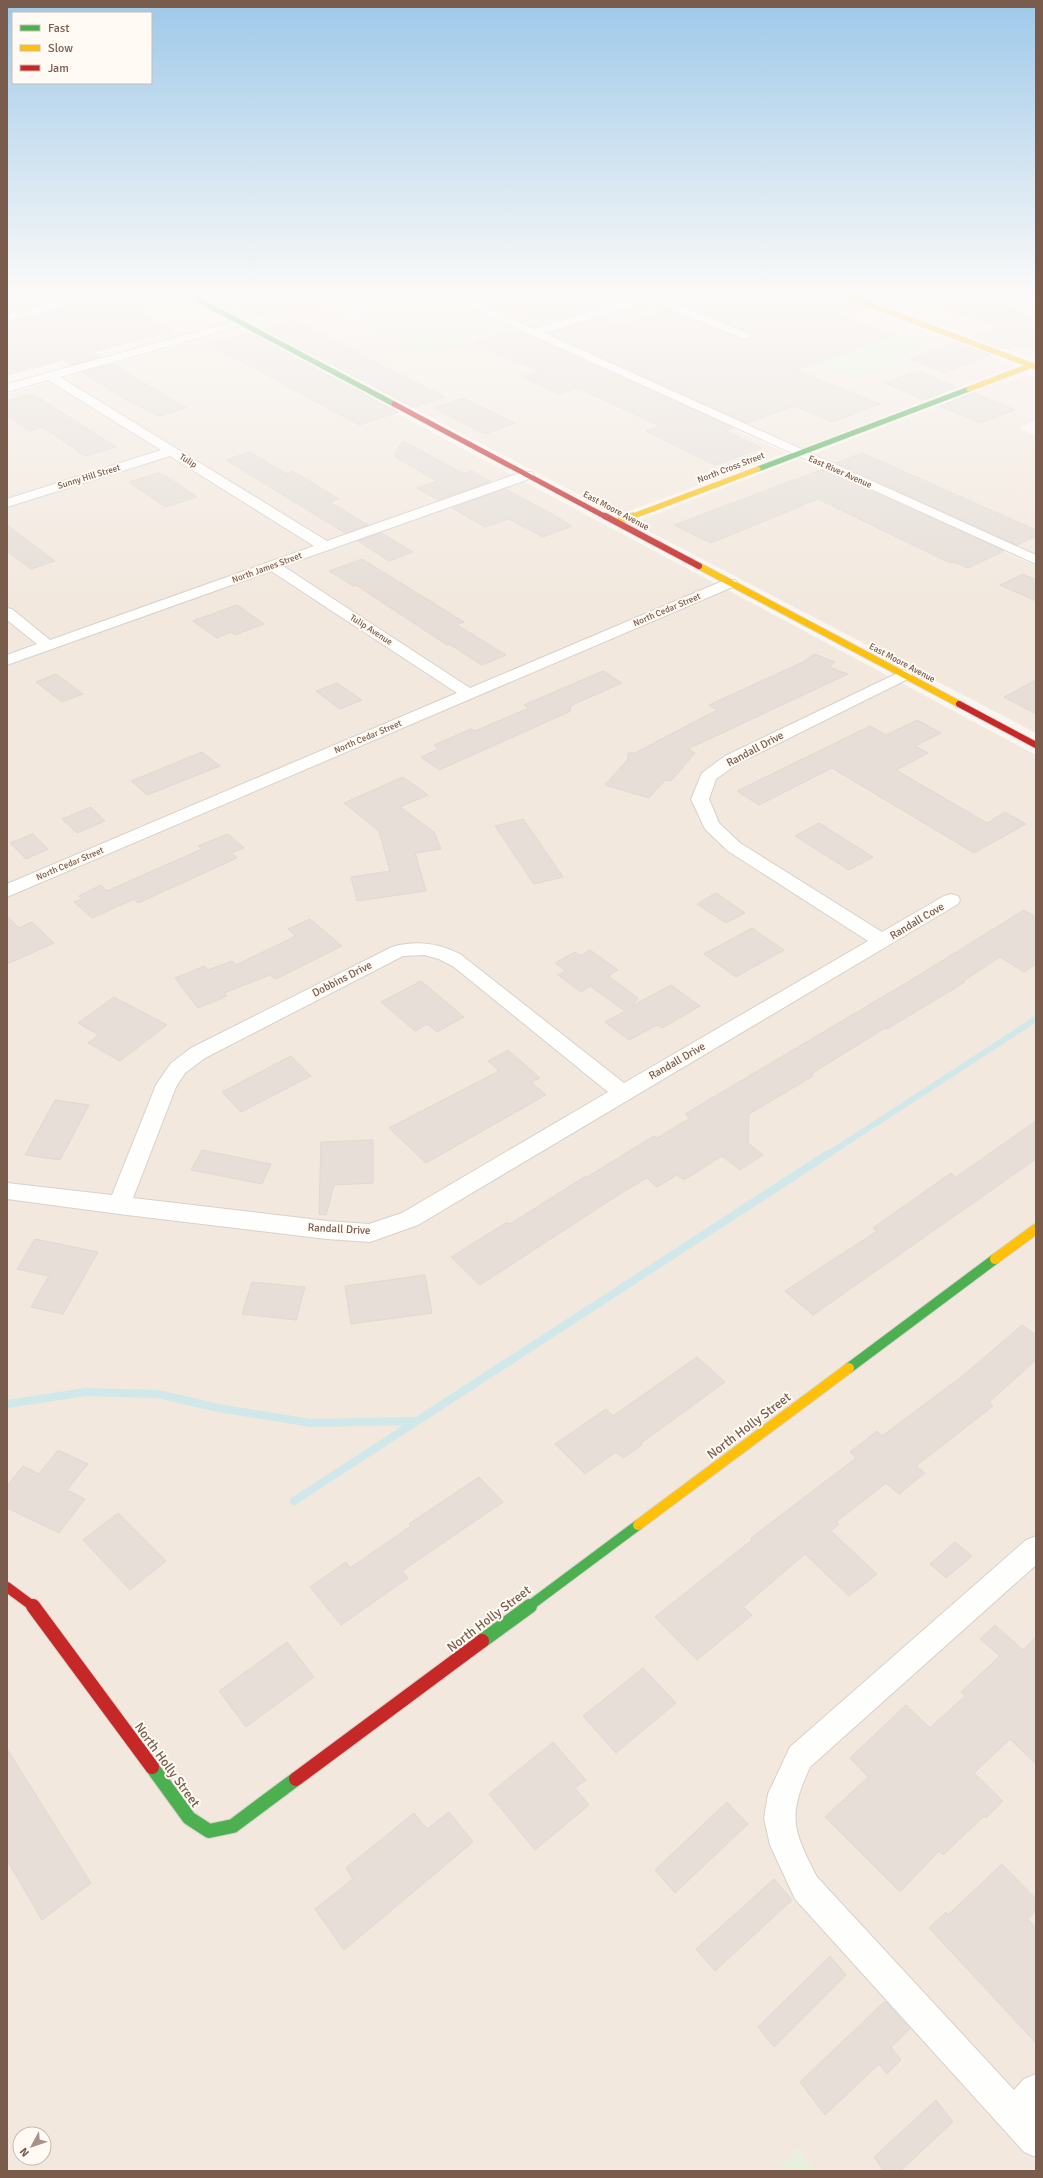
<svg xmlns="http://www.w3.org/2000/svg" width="1043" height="2178" viewBox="0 0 1043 2178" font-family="Signika,sans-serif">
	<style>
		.residential { fill: #f2e8de; fill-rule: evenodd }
		.commercial { fill: #f6e8e1 }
		.green { fill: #e7f0db }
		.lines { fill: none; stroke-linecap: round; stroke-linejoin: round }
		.stream-far1 { stroke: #d0e8ea; stroke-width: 6 }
		.stream { stroke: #d0e8ea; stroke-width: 8 }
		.building { fill: #e6ded7; stroke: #e2d8d2 }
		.street-casing { stroke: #d7d1cb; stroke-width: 2 }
		.fast-far2-casing { stroke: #d9d2cb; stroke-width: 6 }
		.fast-far1-casing { stroke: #d9d2cb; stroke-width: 12 }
		.fast-casing { stroke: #d9d2cb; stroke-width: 16 }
		.slow-far2-casing { stroke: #d9d2cb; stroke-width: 6 }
		.slow-far1-casing { stroke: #d9d2cb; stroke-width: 8 }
		.slow-casing { stroke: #d9d2cb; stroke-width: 12 }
		.jam-far3-casing { stroke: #d9d2cb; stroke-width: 6 }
		.jam-far2-casing { stroke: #d9d2cb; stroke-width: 8 }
		.jam-far1-casing { stroke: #d9d2cb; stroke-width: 12 }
		.jam-casing { stroke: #d9d2cb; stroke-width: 16 }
		.street { fill: #fefefd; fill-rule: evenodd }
		.fast-far2 { stroke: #4caf50; stroke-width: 5 }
		.fast-far1 { stroke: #4caf50; stroke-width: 10 }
		.fast { stroke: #4caf50; stroke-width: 14 }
		.slow-far2 { stroke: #ffc107; stroke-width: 5 }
		.slow-far1 { stroke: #ffc107; stroke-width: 6 }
		.slow { stroke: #ffc107; stroke-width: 10 }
		.jam-far3 { stroke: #c62828; stroke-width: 5 }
		.jam-far2 { stroke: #c62828; stroke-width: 6 }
		.jam-far1 { stroke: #c62828; stroke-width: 10 }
		.jam { stroke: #c62828; stroke-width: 14 }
		.labels { text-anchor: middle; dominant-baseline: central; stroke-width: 4; stroke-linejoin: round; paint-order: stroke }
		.far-street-label { font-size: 9px; fill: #7a5c4d; stroke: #fffaf3 }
		.street-label { font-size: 11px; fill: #7a5c4d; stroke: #fffaf3 }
		.near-street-label { font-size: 13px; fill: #7a5c4d; stroke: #fffaf3 }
	</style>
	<rect width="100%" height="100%" fill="#f9f5f0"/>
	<path class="residential" d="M 456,294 L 577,294 L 607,306 L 534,329 Z
		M 441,295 L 786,453 L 618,515 L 252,324 L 321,305 L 352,320 Z
		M 650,300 L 743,339 L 746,338 L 830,372 L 837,372 L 853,379 L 903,360 L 966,385 L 800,449 L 542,333 Z
		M 239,329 L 1036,755 L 1036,2171 L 814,2171 L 798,2149 L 777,2171 L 7,2171 L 7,394 ZM 20,2134 L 44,2134 L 44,2158 L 20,2158 Z
		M 968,394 L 1036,420 L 1019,428 L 1036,436 L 1036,554 L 813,454 Z
		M 798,459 L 1036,566 L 1036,733 L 633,523 Z"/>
	<path class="commercial" d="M 109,294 L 177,294 L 230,323 L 142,347 L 69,304 Z
		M 586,294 L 655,294 L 616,306 Z
		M 671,294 L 826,294 L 1016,365 L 966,385 L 903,360 L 853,379 L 837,372 L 831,372 L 746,338 L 658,298 Z
		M 858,294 L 1001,294 L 1036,306 L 1036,357 L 1032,359 Z
		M 1022,376 L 1036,376 L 1036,420 L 968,394 L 1001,381 L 1004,383 Z"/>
	<path class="green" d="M 247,294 L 261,294 L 234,301 L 248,308 L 289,297 L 260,315 L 245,319 L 214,303 Z
		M 1001,294 L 1036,294 L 1036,306 Z
		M 441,297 L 507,327 L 419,353 L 354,321 Z
		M 903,332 L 934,344 L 898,357 L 903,360 L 853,378 L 797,358 L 816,363 Z
		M 798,2149 L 814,2171 L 777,2171 Z"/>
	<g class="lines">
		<path class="stream-far1" d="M 827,1155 L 1036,1019"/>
		<path class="stream" d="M 7,1404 L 86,1392 L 158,1394 L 218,1408 L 311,1423 L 416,1421
			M 294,1501 L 828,1154"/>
	</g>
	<path class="building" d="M 20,294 L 81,294 L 7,313 L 7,297 Z
		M 106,294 L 162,294 L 163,300 L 132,309 L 173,331 L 93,352 L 101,357 L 71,365 L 63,360 L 7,375 L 7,322 L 104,297 Z
		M 262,294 L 334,294 L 335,300 L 269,319 L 235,301 Z
		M 720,294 L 835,294 L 837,297 L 862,307 L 839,314 L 893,335 L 796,370 L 880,404 L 832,422 L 795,406 L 747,423 L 548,333 L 598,318 L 616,326 L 668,310 L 742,339 L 747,340 L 753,337 L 751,333 L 683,305 Z
		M 856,294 L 889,294 L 889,298 L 877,302 Z
		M 916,294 L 968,294 L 1030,315 L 1036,313 L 1036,351 L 1018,344 L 1004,349 L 971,337 L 1000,327 L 916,297 Z
		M 548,297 L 584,312 L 534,327 L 530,325 L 541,322 L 510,308 Z
		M 295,320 L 379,364 L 445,397 L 413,407 L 265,329 Z
		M 517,330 L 734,428 L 726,431 L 762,448 L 715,465 L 646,431 L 660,426 L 578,388 L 558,394 L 522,377 L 538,372 L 476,342 Z
		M 250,333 L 398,412 L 359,425 L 210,344 Z
		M 956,342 L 990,355 L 945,373 L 910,359 Z
		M 113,364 L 186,408 L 159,416 L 125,399 L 82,372 Z
		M 918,371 L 957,387 L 924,400 L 885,383 Z
		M 974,393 L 1015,410 L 980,423 L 940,406 Z
		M 33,394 L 116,447 L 85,456 L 43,427 L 29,431 L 7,415 L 7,401 Z
		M 463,398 L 515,423 L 485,434 L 434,408 Z
		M 403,441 L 464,474 L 472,471 L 491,482 L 438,500 L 417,488 L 437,481 L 394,456 Z
		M 250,452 L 286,474 L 293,471 L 339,499 L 330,502 L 368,525 L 345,533 L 226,460 Z
		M 862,453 L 1036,530 L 1036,536 L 1017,545 L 836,463 Z
		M 823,469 L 1004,551 L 968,568 L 954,562 L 950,563 L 818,499 L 711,543 L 674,525 Z
		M 158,473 L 163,474 L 197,497 L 165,507 L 129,482 Z
		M 505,489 L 545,510 L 572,526 L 543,537 L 509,519 L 485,527 L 452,508 Z
		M 7,525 L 55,561 L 31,569 L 7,551 Z
		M 381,533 L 413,552 L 389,561 L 358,541 Z
		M 362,559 L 464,622 L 457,625 L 506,655 L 482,665 L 449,644 L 447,645 L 356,585 L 353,586 L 329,571 Z
		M 1023,574 L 1036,580 L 1036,601 L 1000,585 Z
		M 237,605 L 264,624 L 235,635 L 231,632 L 217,638 L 193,621 Z
		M 814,654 L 835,662 L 829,667 L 848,674 L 688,749 L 695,753 L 671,781 L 665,780 L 649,798 L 605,785 L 628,759 L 628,753 L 635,753 L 717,710 L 709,705 L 805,661 Z
		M 603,671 L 622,683 L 570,706 L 571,709 L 569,710 L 571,711 L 439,770 L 421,757 L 439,749 L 434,745 L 471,729 L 475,731 L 529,708 L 524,705 Z
		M 56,674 L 83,694 L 62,702 L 36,682 Z
		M 1036,680 L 1036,714 L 1004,697 L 1023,687 Z
		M 337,683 L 362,700 L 340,709 L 316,691 Z
		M 917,720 L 941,733 L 915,746 L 928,753 L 896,770 L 987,823 L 1005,812 L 1026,824 L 974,853 L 832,768 L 759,805 L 737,791 L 870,726 L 886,735 Z
		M 202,752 L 220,766 L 147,795 L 131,781 Z
		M 403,777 L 428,795 L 400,807 L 434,832 L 441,849 L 415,853 L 426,891 L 357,901 L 351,877 L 390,871 L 379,831 L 344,803 Z
		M 91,807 L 105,821 L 77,833 L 62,819 Z
		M 523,819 L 563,877 L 534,884 L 495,826 Z
		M 819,823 L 873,857 L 849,870 L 795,836 Z
		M 33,834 L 48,849 L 26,859 L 10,843 Z
		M 228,834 L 244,848 L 231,853 L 237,858 L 138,903 L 134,899 L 92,918 L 74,902 L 82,899 L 79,896 L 101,885 L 107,891 L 202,849 L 198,846 Z
		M 716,893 L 745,913 L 726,923 L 697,904 Z
		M 1024,910 L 1036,917 L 1036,964 L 1024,972 L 1000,957 L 963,981 L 965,982 L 887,1029 L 885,1028 L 811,1074 L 813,1076 L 749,1114 L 748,1143 L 763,1155 L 740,1170 L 722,1156 L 684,1180 L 677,1175 L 657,1187 L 647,1178 L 626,1190 L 480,1285 L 451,1257 L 507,1222 L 510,1224 L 586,1176 L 587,1177 L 654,1136 L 657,1138 L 690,1118 L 685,1114 L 911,980 Z
		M 7,916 L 19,928 L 32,922 L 54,943 L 7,964 Z
		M 310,919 L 342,946 L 276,979 L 270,975 L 224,993 L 227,996 L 198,1008 L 175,978 L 205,966 L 208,970 L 232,961 L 236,965 L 296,936 L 288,929 Z
		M 752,928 L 784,950 L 736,977 L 704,954 Z
		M 590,950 L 618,970 L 608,976 L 638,998 L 632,1006 L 671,985 L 700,1006 L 662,1028 L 657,1025 L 629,1040 L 605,1022 L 625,1011 L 590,986 L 581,992 L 558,975 L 566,971 L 555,963 L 575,952 L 581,956 Z
		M 421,981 L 464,1017 L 437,1032 L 427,1024 L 415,1031 L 381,1002 Z
		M 114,997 L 167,1025 L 120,1061 L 88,1043 L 99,1035 L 78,1023 Z
		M 508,1050 L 540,1078 L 531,1082 L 546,1095 L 426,1163 L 389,1128 L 499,1071 L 488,1061 Z
		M 291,1056 L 311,1076 L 241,1112 L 222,1092 Z
		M 55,1100 L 89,1105 L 60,1160 L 25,1155 Z
		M 1036,1121 L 1036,1159 L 813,1315 L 785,1291 L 877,1231 L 873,1228 L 951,1173 L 956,1177 Z
		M 373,1140 L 373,1183 L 334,1185 L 326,1215 L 319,1214 L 321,1142 Z
		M 202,1150 L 271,1164 L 262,1184 L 191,1170 Z
		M 35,1239 L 98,1252 L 63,1314 L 31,1307 L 49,1276 L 17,1269 Z
		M 425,1275 L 432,1313 L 351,1324 L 345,1286 Z
		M 252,1282 L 305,1287 L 296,1320 L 242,1314 Z
		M 1022,1325 L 1036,1335 L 1036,1360 L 989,1402 L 993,1406 L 916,1466 L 925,1473 L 899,1494 L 886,1483 L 836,1522 L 839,1524 L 831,1531 L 877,1574 L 849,1596 L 805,1554 L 743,1607 L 752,1615 L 697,1660 L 655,1617 L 752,1540 L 751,1538 L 856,1458 L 850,1452 L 877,1431 L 882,1436 L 960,1378 Z
		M 697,1357 L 725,1382 L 641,1443 L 642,1445 L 623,1458 L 616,1452 L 585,1474 L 555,1444 L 606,1409 L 613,1416 Z
		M 58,1450 L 88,1464 L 67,1490 L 85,1499 L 59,1533 L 7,1508 L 7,1486 L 23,1466 L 39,1474 Z
		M 479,1477 L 503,1502 L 402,1571 L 408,1578 L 341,1625 L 310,1587 L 346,1562 L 350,1568 L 411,1526 L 409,1524 Z
		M 118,1513 L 166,1561 L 130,1590 L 83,1540 Z
		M 955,1542 L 972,1556 L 946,1578 L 930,1564 Z
		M 995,1625 L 1023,1650 L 1036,1637 L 1036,1764 L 1010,1739 L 974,1773 L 1003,1801 L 986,1818 L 984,1816 L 943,1855 L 939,1851 L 900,1892 L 825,1817 L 868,1777 L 850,1758 L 906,1705 L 930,1728 L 965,1696 L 961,1692 L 1000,1656 L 980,1639 Z
		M 287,1642 L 314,1677 L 246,1727 L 219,1691 Z
		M 643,1668 L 676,1703 L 616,1753 L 583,1716 Z
		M 553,1742 L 586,1780 L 575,1788 L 589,1805 L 535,1850 L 489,1794 Z
		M 7,1749 L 91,1883 L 42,1920 L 7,1860 Z
		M 727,1802 L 748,1824 L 675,1893 L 655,1870 Z
		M 449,1812 L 473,1842 L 344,1950 L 315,1909 L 353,1879 L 346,1868 L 414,1813 L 427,1829 Z
		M 1002,1864 L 1036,1899 L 1036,1910 L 1028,1919 L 1036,1928 L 1036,2043 L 929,1928 L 946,1912 L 948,1915 Z
		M 774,1879 L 792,1900 L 715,1971 L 696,1949 Z
		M 830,1956 L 846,1975 L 774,2047 L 758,2027 Z
		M 885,2001 L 910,2029 L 891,2047 L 901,2060 L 887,2074 L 879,2064 L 825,2115 L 800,2082 Z
		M 936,2100 L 953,2122 L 900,2171 L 884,2171 L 874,2157 Z"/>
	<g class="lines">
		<defs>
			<path id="street" d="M 87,294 L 105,294 L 104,296 L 7,321 L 7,315 Z
				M 442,294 L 456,294 L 534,329 L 605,307 L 578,294 L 592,294 L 616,304 L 649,294 L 666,294 L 661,298 L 750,334 L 752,336 L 746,339 L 742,338 L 650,301 L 544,333 L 1036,555 L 1036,564 Z
				M 240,320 L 244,321 L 246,323 L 244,325 L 60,377 L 327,541 L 522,472 L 532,472 L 534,475 L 532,478 L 283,566 L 470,688 L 725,580 L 735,580 L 737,583 L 735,586 L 7,897 L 7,884 L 457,693 L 271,571 L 7,665 L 7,655 L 37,644 L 7,620 L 7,608 L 12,609 L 50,640 L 314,546 L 170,456 L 7,507 L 7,499 L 161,450 L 48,380 L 7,392 L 7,384 Z
				M 904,670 L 910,672 L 912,675 L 910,678 L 737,764 L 716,779 L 709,799 L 719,823 L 740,843 L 882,932 L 944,896 L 951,894 L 958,896 L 960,900 L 958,904 L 418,1225 L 370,1242 L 327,1239 L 119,1214 L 7,1199 L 7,1183 L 112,1195 L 156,1085 L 171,1063 L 191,1048 L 392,947 C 416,940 438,943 460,954 L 624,1083 L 868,941 L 728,851 L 705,829 L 691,799 L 702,773 L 725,756 ZM 424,955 L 439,959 L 454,967 L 608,1092 L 402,1213 L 369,1224 L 327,1221 L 133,1198 L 176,1087 L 185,1073 L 205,1058 L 403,956 Z
				M 1036,1536 L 1036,1565 L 810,1767 C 787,1817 793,1830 817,1877 L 1014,2090 L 1024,2079 L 1036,2074 L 1036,2157 L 1024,2152 L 795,1899 L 770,1845 L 764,1818 L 768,1794 L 790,1747 L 1026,1540 Z"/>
			<path id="fast-far2" d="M 187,294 L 394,404
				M 758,469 L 969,389"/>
			<path id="fast-far1" d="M 849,1368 L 995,1259
				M 528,1607 L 638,1525"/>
			<path id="fast" d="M 482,1641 L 530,1606
				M 152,1767 L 189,1818 L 209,1831 L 233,1826 L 296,1779"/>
			<path id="slow-far2" d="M 842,294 L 1036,367
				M 969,389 L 1032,365
				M 631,517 L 758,469"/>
			<path id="slow-far1" d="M 617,522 L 633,516
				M 699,566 L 959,704"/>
			<path id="slow" d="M 995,1259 L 1036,1229
				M 638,1525 L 849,1368"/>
			<path id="jam-far3" d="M 394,404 L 606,517"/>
			<path id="jam-far2" d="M 605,516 L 699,566
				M 959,704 L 1036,745"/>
			<path id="jam-far1" d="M 7,1587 L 34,1607"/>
			<path id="jam" d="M 33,1606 L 152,1767
				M 296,1779 L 482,1641"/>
		</defs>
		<use href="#street" class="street-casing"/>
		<use href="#fast-far2" class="fast-far2-casing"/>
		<use href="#fast-far1" class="fast-far1-casing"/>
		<use href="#fast" class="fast-casing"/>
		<use href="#slow-far2" class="slow-far2-casing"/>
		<use href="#slow-far1" class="slow-far1-casing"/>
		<use href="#slow" class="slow-casing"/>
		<use href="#jam-far3" class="jam-far3-casing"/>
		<use href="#jam-far2" class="jam-far2-casing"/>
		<use href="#jam-far1" class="jam-far1-casing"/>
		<use href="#jam" class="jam-casing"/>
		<use href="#street" class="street"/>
		<use href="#fast-far2" class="fast-far2"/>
		<use href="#fast-far1" class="fast-far1"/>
		<use href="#fast" class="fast"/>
		<use href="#slow-far2" class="slow-far2"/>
		<use href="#slow-far1" class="slow-far1"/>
		<use href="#slow" class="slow"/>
		<use href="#jam-far3" class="jam-far3"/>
		<use href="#jam-far2" class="jam-far2"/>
		<use href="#jam-far1" class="jam-far1"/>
		<use href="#jam" class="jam"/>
	</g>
	<linearGradient id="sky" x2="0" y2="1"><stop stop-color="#9ec9e9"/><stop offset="0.49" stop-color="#fcfaf8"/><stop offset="1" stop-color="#fcfaf8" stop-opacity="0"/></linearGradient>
	<rect width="1043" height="599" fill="url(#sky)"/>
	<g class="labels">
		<g class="far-street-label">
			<text transform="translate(188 461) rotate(32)">Tulip</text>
			<text transform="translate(731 468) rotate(-21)">North Cross Street</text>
			<text transform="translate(840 472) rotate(24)">East River Avenue</text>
			<text transform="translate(89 477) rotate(-17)">Sunny Hill Street</text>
			<text transform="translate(616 511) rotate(28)">East Moore Avenue</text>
			<text transform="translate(267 568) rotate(-20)">North James Street</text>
			<text transform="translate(667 610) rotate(-23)">North Cedar Street</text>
			<text transform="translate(371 630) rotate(33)">Tulip Avenue</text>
			<text transform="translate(902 663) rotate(28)">East Moore Avenue</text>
			<text transform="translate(368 737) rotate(-23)">North Cedar Street</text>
			<text transform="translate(70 864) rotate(-23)">North Cedar Street</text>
		</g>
		<g class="street-label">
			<text transform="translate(755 749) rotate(-28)">Randall Drive</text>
			<text transform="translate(917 921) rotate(-31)">Randall Cove</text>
			<text transform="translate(342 979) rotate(-27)">Dobbins Drive</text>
			<text transform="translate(677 1061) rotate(-30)">Randall Drive</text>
			<text transform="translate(339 1229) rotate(3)">Randall Drive</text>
		</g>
		<g class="near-street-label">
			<text transform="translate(749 1426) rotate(-37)">North Holly Street</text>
			<text transform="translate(489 1619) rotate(-37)">North Holly Street</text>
			<text transform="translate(167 1765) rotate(54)">North Holly Street</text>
		</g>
	</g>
	<rect width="1043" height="2178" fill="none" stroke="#7a5c4d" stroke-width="16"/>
	<rect x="12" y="12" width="140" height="72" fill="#fffaf3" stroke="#cabbb1"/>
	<rect x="20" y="25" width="20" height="6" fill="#4caf50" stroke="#cabbb1"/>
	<text x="48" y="32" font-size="12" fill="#7a5c4d">Fast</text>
	<rect x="20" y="45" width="20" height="6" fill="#ffc107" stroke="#cabbb1"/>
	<text x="48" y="52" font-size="12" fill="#7a5c4d">Slow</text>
	<rect x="20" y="65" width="20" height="6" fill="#c62828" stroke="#cabbb1"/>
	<text x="48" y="72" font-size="12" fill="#7a5c4d">Jam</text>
	<g transform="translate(32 2146) rotate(230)"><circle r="19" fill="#fffaf3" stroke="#cabbb1"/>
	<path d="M0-3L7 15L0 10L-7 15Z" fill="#a69286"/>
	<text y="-6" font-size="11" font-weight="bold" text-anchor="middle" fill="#7a5c4d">N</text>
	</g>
</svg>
